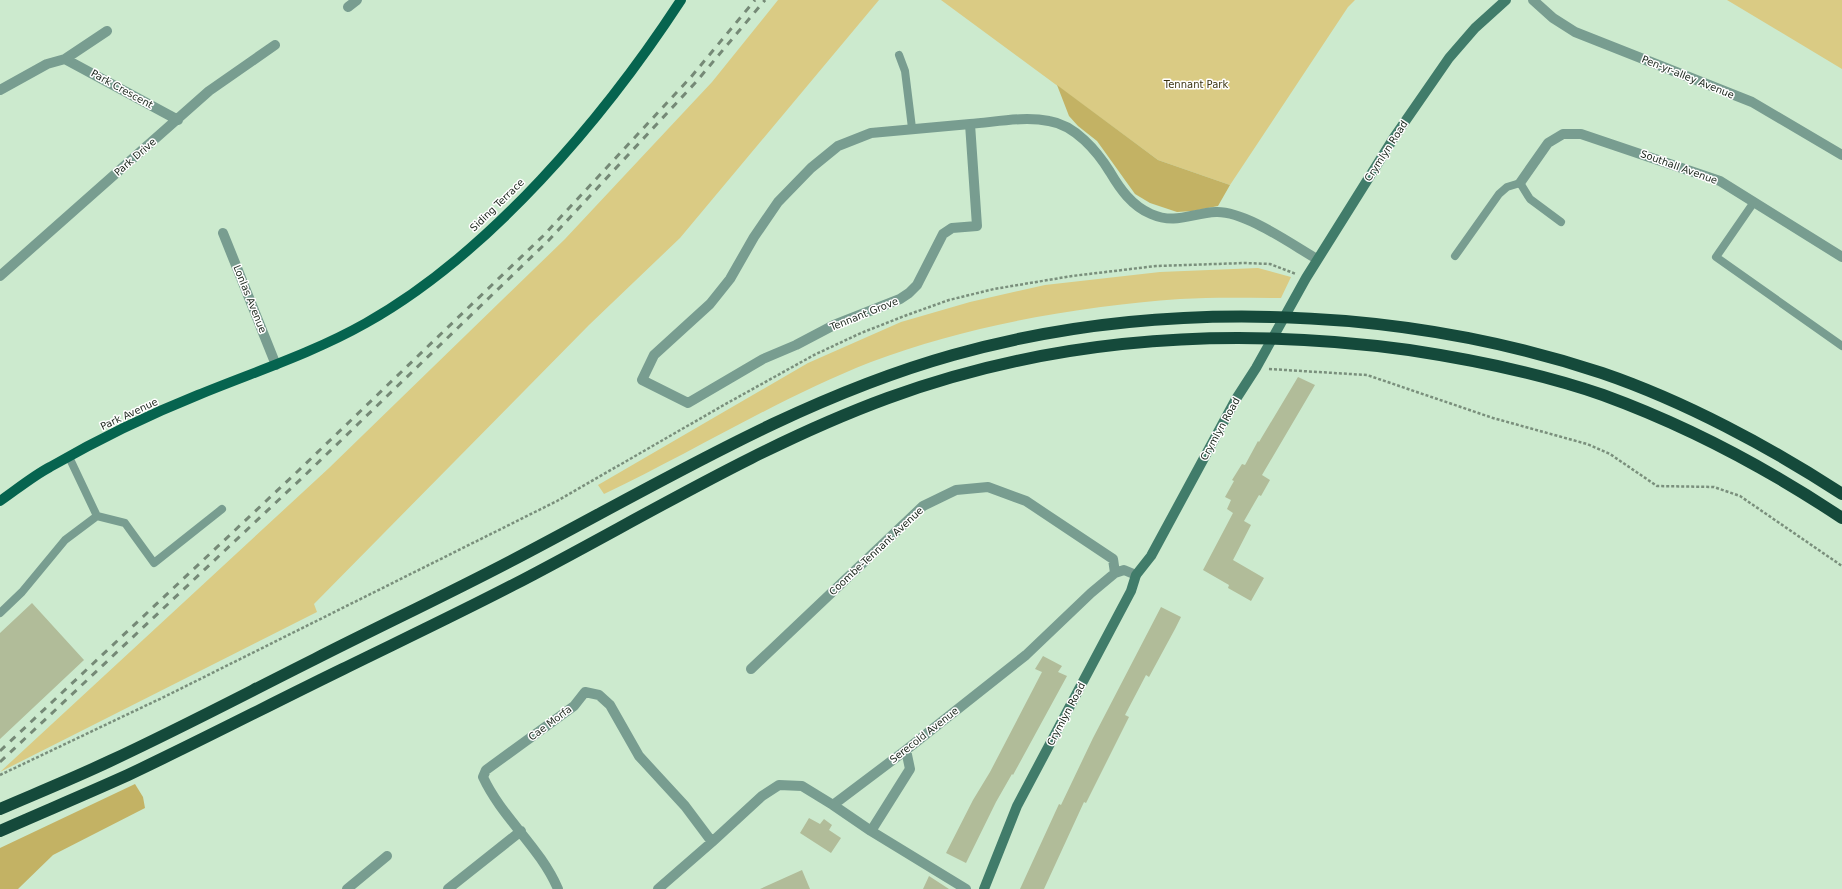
<svg xmlns="http://www.w3.org/2000/svg" width="1842" height="889" viewBox="0 0 1842 889" font-family="'DejaVu Sans',sans-serif">
	<style>
		.green { fill: #dacb84 }
		.forest { fill: #c3b264 }
		.building { fill: #b1bc99 }
		.lines { fill: none; stroke-linecap: round; stroke-linejoin: round }
		.path { stroke: #7a8f7c; stroke-width: 2.5; stroke-dasharray: 3 2; stroke-linecap: butt }
		.lane { stroke: #789d90; stroke-width: 8 }
		.street { stroke: #789d90; stroke-width: 10 }
		.secondary { stroke: #417c6a; stroke-width: 10 }
		.primary { stroke: #06644f; stroke-width: 10 }
		.highway { stroke: #154a3b; stroke-width: 12 }
		.rail { stroke: #758976; stroke-width: 3; stroke-dasharray: 7 7; stroke-linecap: butt }
		.labels { text-anchor: middle; dominant-baseline: central; stroke-width: 3; stroke-linejoin: round; paint-order: stroke }
		.street-label { font-size: 10px; fill: #1a251b; stroke: #fff }
		.park-label { font-size: 10px; fill: #3a3310; stroke: #fff }
	</style>
	<rect width="100%" height="100%" fill="#cceace"/>
	<path class="green" d="M 778,0 L 879,0 L 680,238 L 589,325 L 314,604 L 317,612 L 0,772 L 329,468 L 565,239 L 712,82 Z
		M 941,0 L 1355,0 L 1348,7 L 1230,185 L 1158,160 Z
		M 1727,0 L 1842,0 L 1842,69 Z
		M 1258,268 L 1291,277 L 1281,298 C 1248,298 1214,297 1180,299 C 1079,306 966,326 871,362 C 779,398 693,452 604,494 L 598,485 L 808,363 L 901,322 L 970,302 L 1045,285 L 1160,272 Z"/>
	<path class="forest" d="M 1057,85 L 1158,160 L 1230,185 L 1218,206 L 1193,211 L 1177,212 L 1150,203 L 1135,194 L 1097,141 L 1078,126 L 1069,116 Z
		M 135,784 L 143,797 L 145,808 L 53,855 L 18,889 L 0,889 L 0,848 Z"/>
	<path class="building" d="M 1298,377 L 1315,385 L 1262,475 L 1270,480 L 1261,496 L 1259,495 L 1244,521 L 1251,525 L 1233,560 L 1264,578 L 1251,601 L 1228,588 L 1229,585 L 1203,570 L 1233,513 L 1227,509 L 1231,500 L 1225,497 L 1234,481 L 1232,480 L 1242,464 L 1245,465 L 1258,441 L 1259,442 Z
		M 32,603 L 84,660 L 0,739 L 0,633 Z
		M 1161,607 L 1181,617 L 1175,629 L 1149,677 L 1146,675 L 1125,715 L 1129,717 L 1086,803 L 1084,802 L 1044,889 L 1020,889 L 1059,804 L 1061,805 L 1093,738 Z
		M 1043,656 L 1062,666 L 1058,672 L 1067,676 L 1013,775 L 1012,774 L 996,802 L 966,863 L 946,853 L 973,800 L 990,772 L 1042,672 L 1035,669 Z
		M 809,818 L 820,824 L 824,819 L 832,825 L 829,830 L 841,838 L 831,853 L 800,833 Z
		M 802,870 L 810,889 L 760,889 Z
		M 929,876 L 949,889 L 923,889 Z"/>
	<g class="lines">
		<path class="path" d="M 1269,369 L 1367,375 L 1493,418 L 1587,444 L 1610,454 L 1657,486 L 1714,487 L 1740,496 L 1842,566
			M 0,775 L 166,696 L 557,501 L 722,406 L 814,355 L 861,333 L 907,315 L 949,300 L 994,289 L 1072,276 L 1156,266 L 1245,263 L 1270,264 L 1296,274"/>
		<path class="lane" d="M 899,55 L 905,71 L 912,128
			M 1754,202 L 1716,257 L 1842,346
			M 1455,256 L 1499,194 L 1507,187 L 1520,183 L 1530,199 L 1561,222
			M 97,516 L 125,523 L 154,563 L 222,509
			M 0,613 L 22,592 L 65,540 L 97,516 L 69,457"/>
		<path class="street" d="M 1533,0 L 1553,18 L 1575,32 L 1752,102 L 1842,155
			M 348,7 L 357,0
			M 65,59 L 178,120
			M 0,90 L 47,64 L 65,59 L 107,31
			M 970,124 L 977,226 L 952,228 L 943,234 L 917,285 L 909,293 L 900,299 L 834,325 L 796,345 L 763,359 L 688,403 L 642,380 L 654,355 L 710,304 L 730,279 L 754,237 L 778,202 L 811,168 L 838,146 L 871,133 Z
			M 970,124 C 996,122 1024,116 1049,121 C 1075,125 1097,151 1110,172 C 1120,189 1132,206 1151,214 C 1176,225 1192,213 1216,212 C 1245,211 1291,244 1317,259
			M 1520,183 L 1548,143 L 1563,134 L 1581,134 L 1720,181 L 1842,257
			M 223,233 L 276,365
			M 0,276 L 209,91 L 275,45
			M 751,669 L 923,506 L 956,490 L 988,487 L 1026,501 L 1113,559 L 1115,573
			M 871,831 L 910,769 L 906,750
			M 347,889 L 387,856
			M 448,889 L 521,831
			M 558,889 C 540,847 502,818 483,777 L 486,770 L 574,706 L 585,692 L 599,695 L 610,705 L 639,756 L 685,806 L 712,842
			M 658,889 L 712,842 L 762,796 L 779,785 L 802,786 L 833,805
			M 966,889 L 871,831 L 833,805 L 906,750 L 1026,655 L 1091,593 L 1115,573 L 1124,570 L 1136,575"/>
		<path class="secondary" d="M 984,889 L 1017,806 L 1131,591 L 1136,575 L 1151,556 L 1236,399 L 1256,368 L 1306,278 L 1395,136 L 1449,58 L 1475,28 L 1506,0"/>
		<path class="primary" d="M 0,501 C 16,490 33,476 50,467 C 97,440 148,415 198,395 C 254,372 313,353 366,323 C 489,254 604,118 681,0"/>
		<path class="highway" d="M 0,809 C 37,793 74,778 110,761 C 179,729 247,693 315,659 C 380,626 446,595 511,561 C 655,486 796,399 953,355 C 1159,297 1400,306 1602,373 C 1684,401 1770,447 1842,494
			M 0,831 C 43,812 86,794 128,775 C 200,741 271,704 343,669 C 400,641 457,614 513,585 C 637,521 757,446 888,398 C 1055,337 1233,326 1409,350 C 1475,360 1540,373 1603,395 C 1688,426 1767,468 1842,518"/>
		<path class="rail" d="M 0,751 L 298,471 L 543,236 L 691,77 L 755,0
			M 0,762 L 303,477 L 548,241 L 696,82 L 765,0"/>
	</g>
	<g class="labels">
		<g class="street-label">
			<text transform="translate(1688 77) rotate(22)">Pen-yr-alley Avenue</text>
			<text transform="translate(122 89) rotate(29)">Park Crescent</text>
			<text transform="translate(1386 151) rotate(-57)">Crymlyn Road</text>
			<text transform="translate(135 157) rotate(-41)">Park Drive</text>
			<text transform="translate(1679 167) rotate(20)">Southall Avenue</text>
			<text transform="translate(497 205) rotate(-44)">Siding Terrace</text>
			<text transform="translate(250 299) rotate(68)">Lonlas Avenue</text>
			<text transform="translate(864 314) rotate(-22)">Tennant Grove</text>
			<text transform="translate(129 414) rotate(-25)">Park Avenue</text>
			<text transform="translate(1220 429) rotate(-61)">Crymlyn Road</text>
			<text transform="translate(876 551) rotate(-43)">Coombe-Tennant Avenue</text>
			<text transform="translate(1066 714) rotate(-62)">Crymlyn Road</text>
			<text transform="translate(550 723) rotate(-37)">Cae Morfa</text>
			<text transform="translate(924 735) rotate(-38)">Serecold Avenue</text>
		</g>
		<g class="park-label">
			<text x="1196" y="84">Tennant Park</text>
		</g>
	</g>
</svg>
